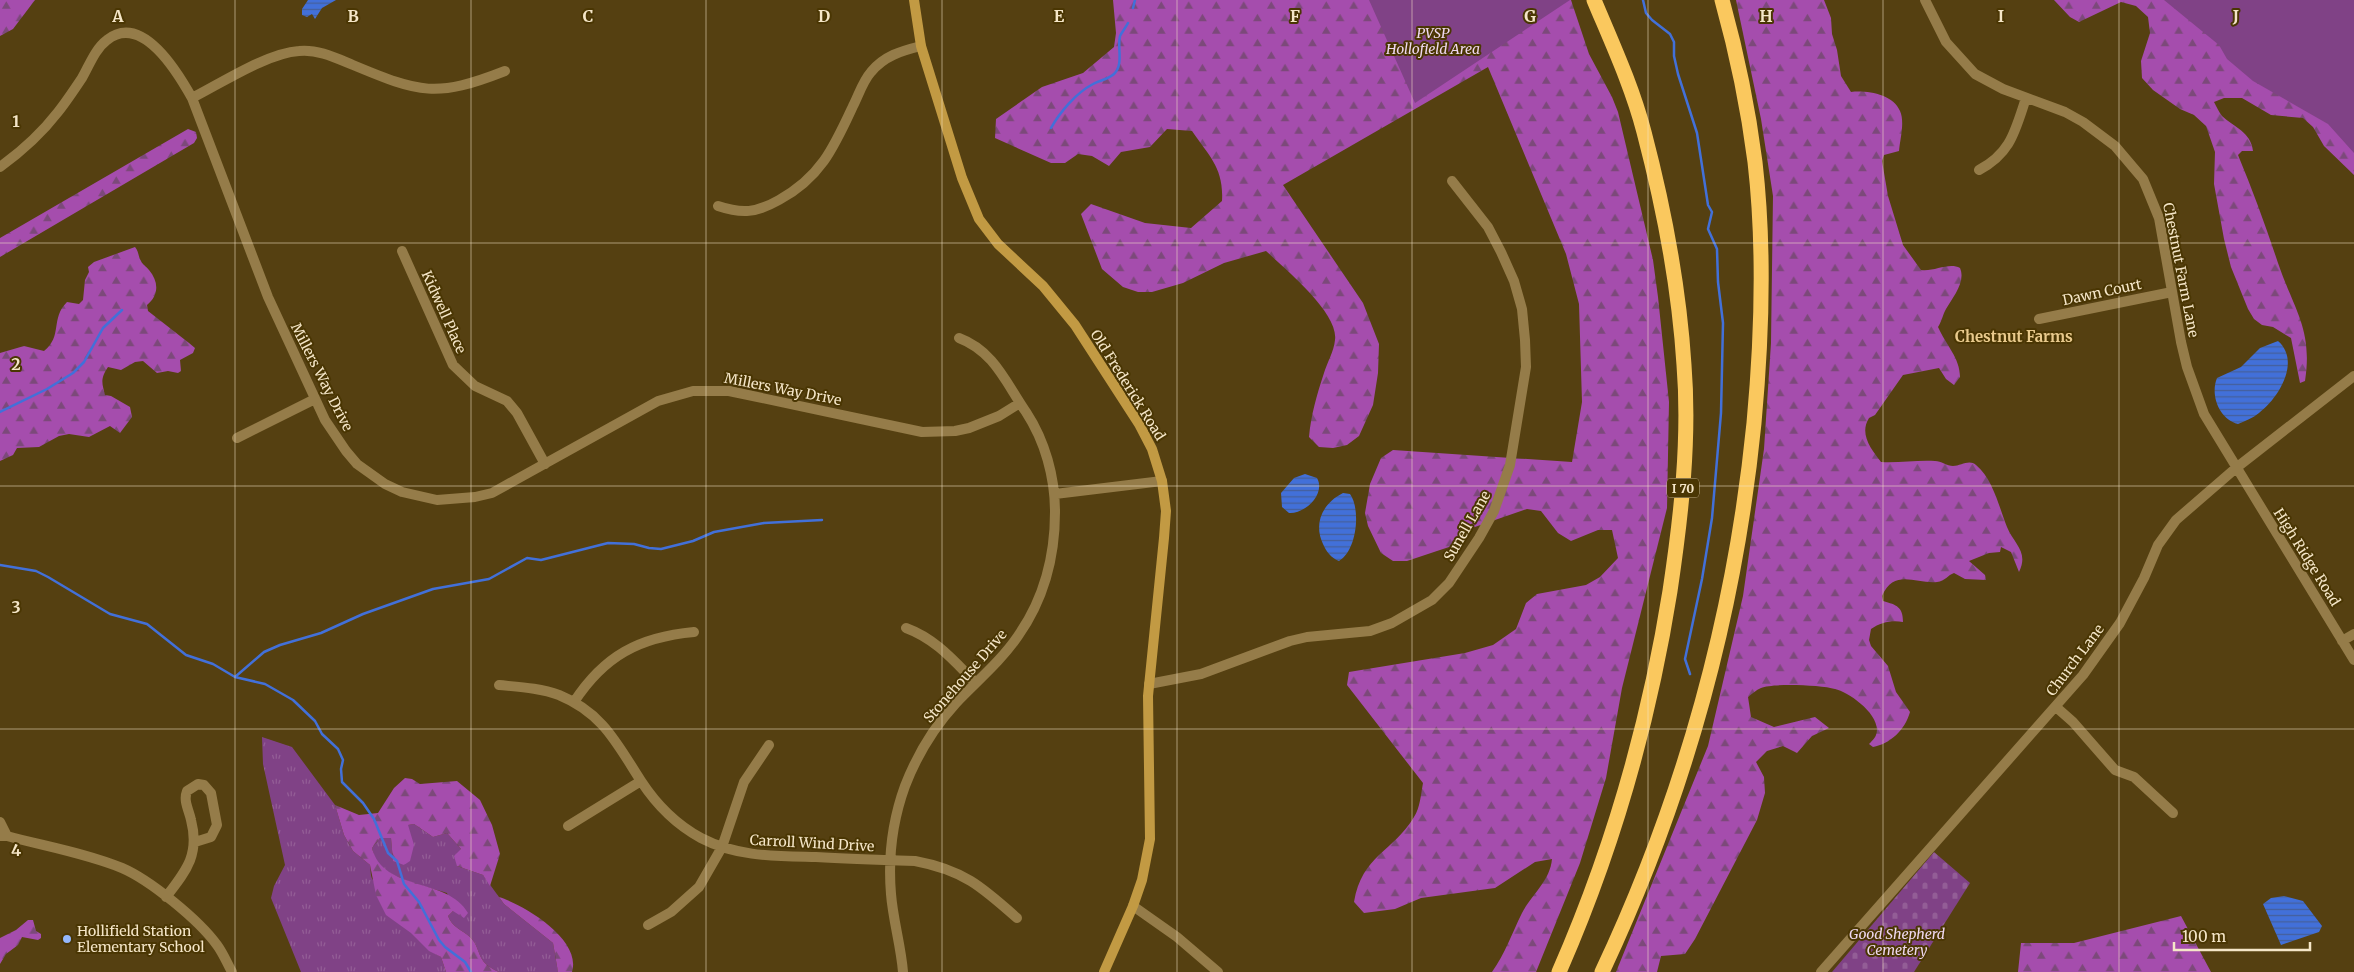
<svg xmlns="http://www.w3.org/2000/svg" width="2354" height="972" viewBox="0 0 2354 972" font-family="Merriweather,serif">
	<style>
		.grass { fill: url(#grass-tufts) }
		.forest { fill: url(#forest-firs) }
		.cemetery { fill: url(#cemetery-stones) }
		.park { fill: #804286 }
		.water { fill: url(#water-rules) }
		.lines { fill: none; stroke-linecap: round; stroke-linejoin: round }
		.stream { stroke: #4270d9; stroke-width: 2.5 }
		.street { stroke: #957c49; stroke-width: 10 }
		.secondary { stroke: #c29a43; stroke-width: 10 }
		.highway { stroke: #fac85e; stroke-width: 15 }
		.grid { fill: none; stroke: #f5e6c8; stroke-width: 1; stroke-opacity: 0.55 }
		.poi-dot { fill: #94b7fd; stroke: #4a3603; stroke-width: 2 }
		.labels { text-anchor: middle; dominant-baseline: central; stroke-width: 4; stroke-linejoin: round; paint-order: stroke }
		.shield { fill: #4a3603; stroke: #c2b18d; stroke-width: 1 }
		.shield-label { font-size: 12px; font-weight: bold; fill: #f5e6c8 }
		.park-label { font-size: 14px; font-style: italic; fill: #efd8f0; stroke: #4a3603 }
		.street-label { font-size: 14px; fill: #f5e6c8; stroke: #4a3603 }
		.poi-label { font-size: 14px; fill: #f5e6c8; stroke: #4a3603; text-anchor: start }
		.neighbourhood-label { font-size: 15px; font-weight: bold; fill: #e9ca8d; stroke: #4a3603 }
		.grid-label { font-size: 16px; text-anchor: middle; font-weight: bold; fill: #f5e6c8; stroke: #4a3603; stroke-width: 4; stroke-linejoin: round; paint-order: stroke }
	</style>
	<defs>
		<pattern id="grass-tufts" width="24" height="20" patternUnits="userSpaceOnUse" patternTransform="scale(1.25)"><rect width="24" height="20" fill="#804286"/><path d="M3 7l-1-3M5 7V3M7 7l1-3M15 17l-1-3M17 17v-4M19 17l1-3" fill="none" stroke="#935d96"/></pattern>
		<pattern id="forest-firs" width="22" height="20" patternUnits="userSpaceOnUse" patternTransform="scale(1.25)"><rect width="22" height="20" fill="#a54dad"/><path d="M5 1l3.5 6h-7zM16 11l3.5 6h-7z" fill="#7c497a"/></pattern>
		<pattern id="cemetery-stones" width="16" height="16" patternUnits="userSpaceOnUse" patternTransform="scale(1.25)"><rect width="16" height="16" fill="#804286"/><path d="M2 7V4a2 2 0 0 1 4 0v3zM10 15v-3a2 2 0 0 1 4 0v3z" fill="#935d96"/></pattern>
		<pattern id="water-rules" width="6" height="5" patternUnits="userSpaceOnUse" patternTransform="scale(1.25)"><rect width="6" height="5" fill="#4270d9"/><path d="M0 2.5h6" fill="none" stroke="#455f9a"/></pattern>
	</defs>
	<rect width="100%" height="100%" fill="#554011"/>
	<path class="grass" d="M 262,737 L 292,747 L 335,805 L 344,835 L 353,851 L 370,865 C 371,870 370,876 373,880 C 385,904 418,945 441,957 L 446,972 L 301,972 L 271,898 L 274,886 L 285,865 L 263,764 Z
		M 414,824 L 433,837 L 447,833 L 461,849 L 457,866 L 483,875 L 504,904 L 553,943 L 558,972 L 499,972 C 474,961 483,950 470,937 C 462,930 452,927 448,916 L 453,911 L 447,893 C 428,887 386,878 375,860 C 374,856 373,851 372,848 L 380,838 L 391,838 L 393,860 L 408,825 Z"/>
	<path class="forest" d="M 0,0 L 35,0 L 13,29 L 0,36 Z
		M 1113,0 L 1571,0 L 1589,54 L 1612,97 L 1618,112 L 1653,260 L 1658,297 L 1669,402 L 1667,508 L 1622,688 L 1606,778 L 1580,863 L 1536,972 L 1492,972 C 1505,954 1512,933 1522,913 C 1532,894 1550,881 1552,859 L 1535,862 L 1495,888 L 1421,898 L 1395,909 L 1364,913 L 1354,902 C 1362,855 1393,852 1414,817 C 1420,808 1421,794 1423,783 L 1347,685 L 1349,672 L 1465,653 L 1493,645 L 1516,629 L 1526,603 L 1537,594 L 1586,585 L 1600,577 L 1618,558 L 1612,530 L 1598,530 L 1571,541 L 1558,533 L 1541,511 L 1527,509 L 1469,529 L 1449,547 L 1407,561 L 1393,561 L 1381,553 L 1368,526 L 1365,513 L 1370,484 L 1381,458 L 1393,450 L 1572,462 L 1582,402 L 1579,304 L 1566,254 L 1488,67 L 1283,185 L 1363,303 L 1379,344 L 1378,373 L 1373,405 L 1359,436 L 1347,445 L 1333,448 L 1319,447 L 1309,437 C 1311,415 1317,394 1324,373 C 1327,363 1334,351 1335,340 C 1339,313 1285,269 1266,251 L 1224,263 L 1183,283 L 1152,292 L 1138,292 L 1123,287 L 1102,269 L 1081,214 L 1091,204 L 1145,223 L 1191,228 L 1222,201 C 1224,168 1209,156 1192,131 L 1167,129 L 1150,147 L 1121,152 L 1109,166 L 1092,156 L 1078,154 L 1065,163 L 1051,163 L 995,138 L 996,119 L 1042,87 L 1083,73 L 1114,47 L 1116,33 Z
		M 1736,0 L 1824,0 L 1831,18 L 1832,34 L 1837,50 L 1841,76 L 1851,92 C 1866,90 1893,94 1900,111 C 1905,122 1900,139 1899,151 L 1884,155 L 1882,161 L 1888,196 L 1903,245 L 1921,270 C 1934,272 1949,262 1960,268 C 1966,282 1953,297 1946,309 C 1943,314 1942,321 1938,327 C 1946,345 1960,358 1960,377 L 1954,385 L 1946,379 L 1939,368 L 1903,375 L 1875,415 L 1869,418 C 1859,434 1871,449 1881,462 C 1899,463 1917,460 1935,461 C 1941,461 1947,466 1953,466 C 1961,466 1969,459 1976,465 C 1993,479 1999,507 2007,527 C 2014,544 2029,552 2019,572 L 2011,552 L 2001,547 L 2000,552 L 1989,553 L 1969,561 L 1985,575 L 1986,580 L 1965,579 L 1954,573 C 1948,575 1945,581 1937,582 C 1916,584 1894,568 1882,596 L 1883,601 C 1897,605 1903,607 1903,622 C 1892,620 1881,622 1871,629 L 1869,640 L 1871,646 L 1888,666 L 1896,692 L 1910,712 C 1905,730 1890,744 1873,747 L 1869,744 C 1871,742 1875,738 1876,735 C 1883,716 1849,692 1835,689 C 1821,685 1773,683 1761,688 C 1756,690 1752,694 1748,697 L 1751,717 L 1774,727 L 1815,717 L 1829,728 L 1812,736 L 1797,753 L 1783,746 L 1767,751 L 1756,762 L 1764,777 L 1765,793 L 1757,820 L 1695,939 L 1685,954 L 1661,956 L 1657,972 L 1616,972 L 1708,746 L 1743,596 L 1764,449 L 1771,343 L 1773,196 L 1761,119 Z
		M 2054,0 L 2354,0 L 2354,175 L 2324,146 L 2313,127 L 2303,118 L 2271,115 L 2242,98 L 2224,98 L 2214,102 C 2216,106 2219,112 2222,116 C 2234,127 2251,132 2253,151 L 2242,151 L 2238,155 C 2253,191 2266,227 2278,263 C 2294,310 2313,329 2305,381 L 2300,383 L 2291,338 L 2273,327 L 2262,325 L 2254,319 L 2248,309 L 2231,267 L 2224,239 L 2214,184 L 2215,152 L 2206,126 L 2194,115 L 2180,109 L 2153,90 L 2142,78 L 2141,61 L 2150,33 L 2148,17 L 2136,6 L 2121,2 L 2079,22 L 2070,17 Z
		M 188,129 L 196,132 L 197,138 L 194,143 L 0,257 L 0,238 Z
		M 135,247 C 139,252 138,256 141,261 C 142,264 147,267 149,270 C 159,282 159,295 147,305 L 148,311 L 189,343 L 195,348 L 193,353 L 180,360 L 181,371 L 178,373 L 168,371 L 157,373 L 143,361 L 135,362 L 121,370 L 108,367 C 100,379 102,383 105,395 L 111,396 L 130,407 L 132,417 L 120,433 L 110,426 L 89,437 L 69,434 L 59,436 L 39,447 L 17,448 L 13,455 L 0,461 L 0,353 L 24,346 L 44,351 C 63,336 50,319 67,302 L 79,304 L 83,300 L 85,280 L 89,272 L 88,267 L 94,262 Z
		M 405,778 L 412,779 L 420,784 L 457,781 L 480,800 L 492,825 L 500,854 L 490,886 L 483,875 L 457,866 L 454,856 L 461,849 L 447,833 L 433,837 L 414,824 L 408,825 L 414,845 L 410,861 L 404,865 L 393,861 L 391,838 L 380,838 L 372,848 C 383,892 448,877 468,913 L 464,918 L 453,911 L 448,916 C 452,927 462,930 470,937 C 483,950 474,961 499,972 L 446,972 L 441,957 L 429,951 L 411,933 L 386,915 L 376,895 L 370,865 L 353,851 L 344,835 L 335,805 L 359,815 L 378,813 L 394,788 Z
		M 499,897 C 524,905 582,939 572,972 L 558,972 L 553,943 L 504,904 Z
		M 2181,916 L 2211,972 L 2018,972 L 2021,943 L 2074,943 Z
		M 28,920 L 33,920 L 36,931 L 41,934 L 41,938 L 38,940 L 22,937 L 18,945 L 6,954 L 0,964 L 0,938 L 16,930 Z"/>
	<path class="cemetery" d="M 1934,852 L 1970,883 L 1914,972 L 1832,972 Z"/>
	<path class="park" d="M 1369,0 L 1570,0 L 1415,103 Z
		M 2164,0 L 2354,0 L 2354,153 L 2328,124 L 2253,81 L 2227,59 L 2219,45 Z"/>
	<path class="water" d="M 308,0 L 336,0 L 322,8 L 315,19 L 312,14 L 307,17 L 302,15 L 302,9 Z
		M 2278,341 C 2301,361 2279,398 2259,413 C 2253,418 2245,421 2238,424 C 2219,419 2210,395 2217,378 L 2241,367 L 2260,348 Z
		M 1305,474 L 1317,478 C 1326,494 1305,514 1289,513 L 1282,507 L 1281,493 L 1294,478 Z
		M 1343,493 L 1350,494 C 1361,509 1357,551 1339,561 C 1331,558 1326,551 1323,544 C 1313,523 1323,503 1343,493 Z
		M 2284,896 L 2303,901 L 2322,926 L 2319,932 L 2281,945 L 2263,904 L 2271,898 Z"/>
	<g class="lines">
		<path class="stream" d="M 1643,0 L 1646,13 L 1652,20 L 1670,34 L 1674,42 L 1674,56 L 1678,74 L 1697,133 L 1708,205 L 1712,212 L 1708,229 L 1717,249 L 1718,282 L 1723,323 L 1721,413 L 1712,518 L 1702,579 L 1685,659 L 1690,674
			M 1133,8 L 1135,0
			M 1051,128 C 1060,112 1076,93 1093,84 C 1100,80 1107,80 1114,74 C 1124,64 1117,48 1120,36 C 1122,32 1126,27 1128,23
			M 0,412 L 47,389 L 73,373 L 84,362 L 103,328 L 122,310
			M 0,565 L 36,571 L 48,577 L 110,614 L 147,624 L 186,655 L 213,664 L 235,677 L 265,684 L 293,700 L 315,721 L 322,734 L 338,749 L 343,760 L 341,769 L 342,782 L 363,803 L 374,819 L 388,853 L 397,861 L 404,884 L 419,902 L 439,940 L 445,947 L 465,962 L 471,972
			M 235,677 L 264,652 L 280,645 L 321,633 L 363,614 L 433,589 L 489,579 L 527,558 L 541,560 L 608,543 L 634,544 L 649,548 L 661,549 L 693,541 L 714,532 L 764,523 L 822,520"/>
		<path class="street" d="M 1925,0 L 1946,42 L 1975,74 L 2003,89 L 2065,112 L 2083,122 L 2115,146 L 2143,179 L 2159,218 L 2181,342 L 2187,367 L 2204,414 L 2354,660
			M 192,98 C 220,84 267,53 299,51 C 318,49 336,58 353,65 C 420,93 436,98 505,71
			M 0,167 C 22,151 41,134 58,112 C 66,102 74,90 82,78 C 89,66 95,49 107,40 C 142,12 178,73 192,98 L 268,297 L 325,420 L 346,451 L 357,464 L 385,484 L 402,492 L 437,500 L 475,497 L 492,493 L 658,401 L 693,391 L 729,391 L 922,432 L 955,431 L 969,428 L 999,416 L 1020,403
			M 1979,170 C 2011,153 2015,131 2026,98
			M 718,206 C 742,214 756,213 779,200 C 821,177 834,147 853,106 C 859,94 863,81 871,72 C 884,56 901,51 921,46
			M 402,251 L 453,365 L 475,386 L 507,401 L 517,413 L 545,464
			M 2039,319 L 2172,292
			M 237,438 L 315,399
			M 1055,494 L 1162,481
			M 906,628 C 936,639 954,661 976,683
			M 2342,641 L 2354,634
			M 1149,684 L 1201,674 L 1290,641 L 1307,637 L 1370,631 L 1392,623 L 1432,600 L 1449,583 L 1479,538 L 1494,511 L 1510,465 L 1526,367 L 1525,340 L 1522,309 L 1514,281 L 1501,252 L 1488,227 L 1452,181
			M 499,685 C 519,687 540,688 559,695 C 603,713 617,744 641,781 C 656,804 677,825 701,838 C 737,857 776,856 816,857 C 849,859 882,860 915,861 C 963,870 981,886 1017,918
			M 574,702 C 604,656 639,637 694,632
			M 2056,707 L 2073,722 L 2115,770 L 2134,777 L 2173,813
			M 0,822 L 7,836
			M 568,826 L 641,781
			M 0,836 L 7,836 C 44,846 85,853 122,868 C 150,880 199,920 217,945 C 223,953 227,963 232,972
			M 166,897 C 186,871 200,855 191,820 C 189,810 183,801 187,791 L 198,784 L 204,785 L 211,793 L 217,825 L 211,837 L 195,842
			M 1133,906 L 1177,937 L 1218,972
			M 648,925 L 671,912 L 699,887 L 722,847 L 744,782 L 769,745
			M 903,972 C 901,946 893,920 891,894 C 888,858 893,819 905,786 C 917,755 934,727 956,703 C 977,681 1001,661 1018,636 C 1044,599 1055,557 1055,512 C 1055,477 1045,441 1026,412 C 1006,383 994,351 959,338
			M 1821,972 L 2083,675 L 2120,623 L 2144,578 L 2158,545 L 2176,520 L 2236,468 L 2354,376"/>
		<path class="secondary" d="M 914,0 L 921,46 L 962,178 L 979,219 L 998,244 L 1043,286 L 1075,325 L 1139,424 L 1152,449 L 1162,481 L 1166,511 L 1164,538 L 1148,696 L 1150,839 L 1142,880 L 1133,906 L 1104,972"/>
		<path class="highway" d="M 1559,972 C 1613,849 1649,723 1670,591 C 1681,517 1690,440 1684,365 C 1679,286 1664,208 1644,132 C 1632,86 1612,43 1594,0
			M 1602,972 C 1684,798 1735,614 1754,423 C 1762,337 1765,249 1755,162 C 1748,107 1737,54 1722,0"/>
	</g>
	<path class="grid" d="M 235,0 L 235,972M 471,0 L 471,972M 706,0 L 706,972M 942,0 L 942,972M 1177,0 L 1177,972M 1412,0 L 1412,972M 1648,0 L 1648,972M 1883,0 L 1883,972M 2119,0 L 2119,972M 0,243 L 2354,243M 0,486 L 2354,486M 0,729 L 2354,729"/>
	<circle class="poi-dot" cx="67" cy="939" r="5"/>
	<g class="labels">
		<rect class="shield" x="1667" y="478.5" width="32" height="19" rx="4"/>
		<g class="shield-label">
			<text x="1683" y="488">I 70</text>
		</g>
		<g class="park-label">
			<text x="1433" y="33">PVSP<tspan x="1433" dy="16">Hollofield Area</tspan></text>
			<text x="1897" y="934">Good Shepherd<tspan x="1897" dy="16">Cemetery</tspan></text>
		</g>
		<g class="street-label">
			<text transform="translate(2181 270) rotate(79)">Chestnut Farm Lane</text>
			<text transform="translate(2102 292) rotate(-12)">Dawn Court</text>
			<text transform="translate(444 312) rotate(66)">Kidwell Place</text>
			<text transform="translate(322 377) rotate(63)">Millers Way Drive</text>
			<text transform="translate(1128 385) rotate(58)">Old Frederick Road</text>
			<text transform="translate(783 389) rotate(11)">Millers Way Drive</text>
			<text transform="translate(1467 526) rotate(-60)">Sunell Lane</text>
			<text transform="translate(2307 557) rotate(58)">High Ridge Road</text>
			<text transform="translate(2075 660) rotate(-53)">Church Lane</text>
			<text transform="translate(965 676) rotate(-49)">Stonehouse Drive</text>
			<text transform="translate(812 843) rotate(3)">Carroll Wind Drive</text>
		</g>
		<g class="poi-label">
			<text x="77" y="931">Hollifield Station<tspan x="77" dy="16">Elementary School</tspan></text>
		</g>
		<g class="neighbourhood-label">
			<text x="2014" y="336">Chestnut Farms</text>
		</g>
	</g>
	<g class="grid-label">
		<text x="118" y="22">A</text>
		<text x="353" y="22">B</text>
		<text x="588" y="22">C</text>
		<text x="824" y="22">D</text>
		<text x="1059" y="22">E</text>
		<text x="1295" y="22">F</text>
		<text x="1530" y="22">G</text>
		<text x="1766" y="22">H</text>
		<text x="2001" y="22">I</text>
		<text x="2236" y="22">J</text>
		<text x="16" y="127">1</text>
		<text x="16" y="370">2</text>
		<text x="16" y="613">3</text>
		<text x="16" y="856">4</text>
	</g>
	<path d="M2174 942v8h136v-8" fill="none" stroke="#f5e6c8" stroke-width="2.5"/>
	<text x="2182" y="942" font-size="15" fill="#f5e6c8" stroke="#4a3603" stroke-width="4" paint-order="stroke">100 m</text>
</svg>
